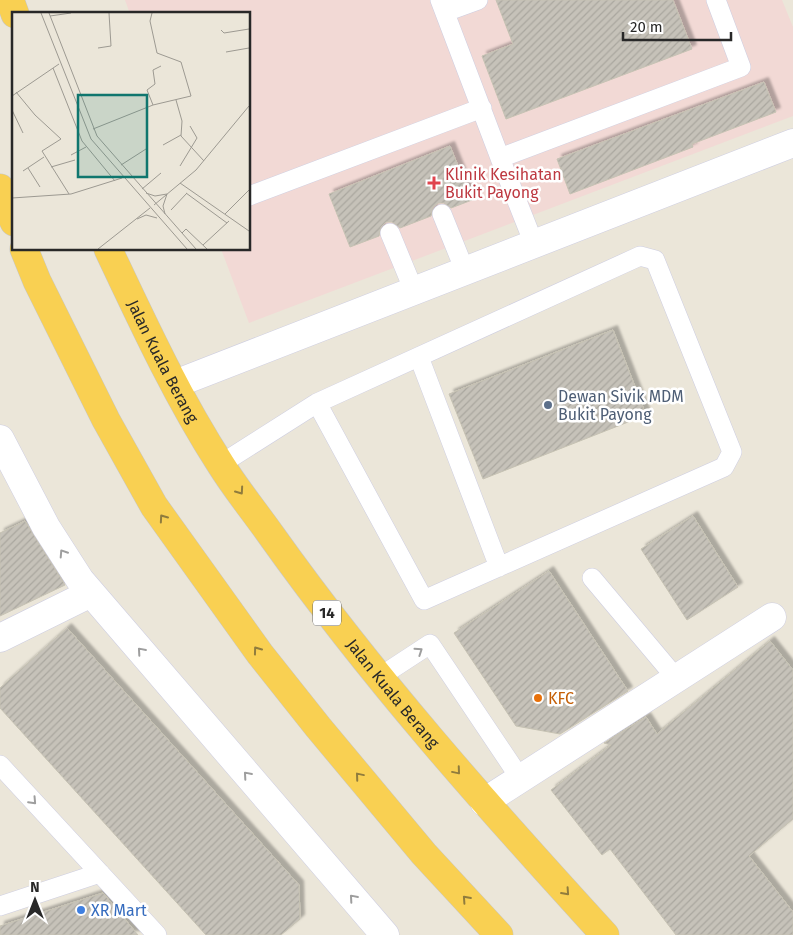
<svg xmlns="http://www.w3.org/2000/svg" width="793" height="935" viewBox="0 0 793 935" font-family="'Fira Sans',sans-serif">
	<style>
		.medical { fill: #f2d9d5 }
		.building { fill: url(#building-hatch); stroke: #c6c2b3; filter: url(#shadow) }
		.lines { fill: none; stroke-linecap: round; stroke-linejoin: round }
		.service-casing { stroke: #cecee1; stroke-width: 20 }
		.minor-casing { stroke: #cecee1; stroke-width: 29 }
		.trunk-casing { stroke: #c7c7c7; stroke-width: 29 }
		.service { stroke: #fff; stroke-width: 19 }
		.minor { stroke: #fff; stroke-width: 28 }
		.trunk { stroke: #f9d052; stroke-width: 28 }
		.oneway { stroke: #907c3d }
		.oneway2 { stroke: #9e9e9e }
		.health-dot { fill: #e0444e; stroke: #fff; stroke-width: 2 }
		.service-dot { fill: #5c6f8a; stroke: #fff; stroke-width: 2 }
		.food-dot { fill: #e8710a; stroke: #fff; stroke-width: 2 }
		.shop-dot { fill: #3f7fe0; stroke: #fff; stroke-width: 2 }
		.labels { text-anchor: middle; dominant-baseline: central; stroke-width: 5; stroke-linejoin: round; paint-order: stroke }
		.shield { fill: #fff; stroke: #686868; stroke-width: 1 }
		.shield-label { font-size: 15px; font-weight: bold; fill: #282828 }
		.health-label { font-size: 16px; fill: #be3a42; stroke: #fff; text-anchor: start }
		.street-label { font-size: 16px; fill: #282828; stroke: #fff }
		.service-label { font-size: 16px; fill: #4e5e75; stroke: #fff; text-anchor: start }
		.food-label { font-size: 16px; fill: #c56008; stroke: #fff; text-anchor: start }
		.shop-label { font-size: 16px; fill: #366cbe; stroke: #fff; text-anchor: start }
		.inset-road { fill: none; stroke: #9d9a92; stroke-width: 1 }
		.view { fill: #0f766e; fill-opacity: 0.15; stroke: #0f766e; stroke-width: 2.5 }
		.inset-edge { fill: none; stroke: #282828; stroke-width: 2.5 }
	</style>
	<defs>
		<pattern id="building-hatch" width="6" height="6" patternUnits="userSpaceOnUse" patternTransform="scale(1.25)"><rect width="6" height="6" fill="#c6c2b9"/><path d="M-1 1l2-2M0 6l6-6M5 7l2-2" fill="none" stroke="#aaa79f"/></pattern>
		<filter id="shadow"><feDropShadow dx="4.5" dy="-4.5" stdDeviation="1" flood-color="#0004"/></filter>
	</defs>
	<rect width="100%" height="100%" fill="#ebe6d9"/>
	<path class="medical" d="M 125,0 L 782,0 L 793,27 L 793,116 L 249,323 L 221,249 L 249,249 L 249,14 L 130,14 Z"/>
	<path class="building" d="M 496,0 L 673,0 L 692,49 L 506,119 L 482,56 L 513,44 Z
		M 764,82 L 776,112 L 692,144 L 693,147 L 570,194 L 557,159 Z
		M 450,146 L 472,200 L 451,208 L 444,203 L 438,203 L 433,207 L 431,216 L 400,228 L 392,222 L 386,222 L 381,227 L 379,236 L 350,247 L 329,194 Z
		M 613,330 L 646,415 L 483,479 L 449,394 Z
		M 693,516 L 738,587 L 687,620 L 641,549 Z
		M 25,521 L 65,585 L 0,616 L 0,533 Z
		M 549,571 L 628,691 L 560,734 L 516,726 L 454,633 Z
		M 67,628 L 299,885 L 300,919 L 281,935 L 206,935 L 0,708 L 0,688 Z
		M 770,641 L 793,670 L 793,819 L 749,856 L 793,912 L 793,935 L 676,935 L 610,849 L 602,855 L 551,790 L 611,745 L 604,743 L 646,717 L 657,734 Z
		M 103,893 L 138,935 L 0,935 L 0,926 Z"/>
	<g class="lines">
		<defs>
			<path id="service" d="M 440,0 L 500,158 L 741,67 L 716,0
				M 445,12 L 478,0
				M 500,158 L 534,244
				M 249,196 L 482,108
				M 442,214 L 465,271
				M 390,233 L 414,291
				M 419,357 L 499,567
				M 221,464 L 317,403 L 640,256 L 655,260 L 732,452 L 724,467 L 424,600 L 317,403
				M 592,578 L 676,678
				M 378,678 L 430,644 L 520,778
				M 0,765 L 157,935
				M 0,906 L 100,873"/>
			<path id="minor" d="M 175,384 L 793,143
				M 0,439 L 46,527 L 80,580 L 385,935
				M 0,638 L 91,593
				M 484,802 L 772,617"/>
			<g id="trunk">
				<path d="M 10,0 L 15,14"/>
				<path d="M 0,188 L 14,222"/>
				<path d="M 24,249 L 37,281 L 106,420 L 154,506 L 260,654 L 318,727 L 424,854 L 499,935"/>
				<path id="s1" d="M 108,249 C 142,321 177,397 221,465 C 236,489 254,511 271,535 C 372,677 487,806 605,935"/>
			</g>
		</defs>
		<use href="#service" class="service-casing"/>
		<use href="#minor" class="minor-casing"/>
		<use href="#trunk" class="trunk-casing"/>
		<use href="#service" class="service"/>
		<use href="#minor" class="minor"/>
		<use href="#trunk" class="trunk"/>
	</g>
	<defs><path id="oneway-chevron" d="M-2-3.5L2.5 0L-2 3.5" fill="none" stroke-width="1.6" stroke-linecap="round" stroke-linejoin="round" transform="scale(1.25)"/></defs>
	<g class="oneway">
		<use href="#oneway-chevron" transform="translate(240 491) rotate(55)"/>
		<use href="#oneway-chevron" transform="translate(163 518) rotate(-125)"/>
		<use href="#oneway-chevron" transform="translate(257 650) rotate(-126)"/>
		<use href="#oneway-chevron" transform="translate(457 771) rotate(50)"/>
		<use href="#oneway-chevron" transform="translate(359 776) rotate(-130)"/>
		<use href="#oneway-chevron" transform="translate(566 892) rotate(48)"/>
		<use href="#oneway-chevron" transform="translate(466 899) rotate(-132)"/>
	</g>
	<g class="oneway2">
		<use href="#oneway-chevron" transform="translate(63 553) rotate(-123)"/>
		<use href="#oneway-chevron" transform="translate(141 651) rotate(-131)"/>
		<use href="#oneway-chevron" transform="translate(419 651) rotate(-34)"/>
		<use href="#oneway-chevron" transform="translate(247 775) rotate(-131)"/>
		<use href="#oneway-chevron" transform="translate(33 801) rotate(47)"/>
		<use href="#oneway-chevron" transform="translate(353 898) rotate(-131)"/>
	</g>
	<path class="health-dot" d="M431.5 175.5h5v5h5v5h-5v5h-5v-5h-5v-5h5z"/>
	<circle class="service-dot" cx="548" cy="405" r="5"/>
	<circle class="food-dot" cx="538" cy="698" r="5"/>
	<circle class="shop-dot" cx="81" cy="910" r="5"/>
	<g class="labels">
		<rect class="shield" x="313" y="600.5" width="28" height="25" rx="4"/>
		<g class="shield-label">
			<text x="327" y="613">14</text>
		</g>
		<g class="health-label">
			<text x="445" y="174">Klinik Kesihatan<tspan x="445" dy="18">Bukit Payong</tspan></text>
		</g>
		<g class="street-label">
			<text stroke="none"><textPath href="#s1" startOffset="125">Jalan Kuala Berang</textPath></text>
			<text stroke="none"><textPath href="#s1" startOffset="530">Jalan Kuala Berang</textPath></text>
		</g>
		<g class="service-label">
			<text x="558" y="396">Dewan Sivik MDM<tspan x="558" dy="18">Bukit Payong</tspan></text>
		</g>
		<g class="food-label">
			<text x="548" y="698">KFC</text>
		</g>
		<g class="shop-label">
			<text x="91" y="910">XR Mart</text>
		</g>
	</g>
	<g transform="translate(12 12)">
		<rect width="238" height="238" fill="#ebe6d9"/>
		<path class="inset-road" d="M 29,1 L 79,127 L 175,237M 37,1 L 85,124 L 184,237M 38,4 L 59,1M 209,18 L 212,21 L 237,17M 86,36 L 99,34 L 97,1M 214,40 L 237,36M 41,56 L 70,129 L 103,169M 4,80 L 23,103 L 49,127 L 30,139 L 57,182M 0,84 L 47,52M 164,88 L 170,109 L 169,124 L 192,149M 141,93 L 135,78 L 143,72 L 141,58 L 149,54M 0,98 L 11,121M 81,117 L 141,93 L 179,84 L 169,50 L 145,41 L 138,9 L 140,1M 151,133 L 169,123M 59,143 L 74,135M 109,153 L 134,137M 168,154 L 185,126 L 178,114M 39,155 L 63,148M 16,156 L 28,175M 11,159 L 32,145M 168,171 L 237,219M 130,177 L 149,161M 134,181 L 143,184 L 155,182M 174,181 L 215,211M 0,186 L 59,182 L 110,166M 142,193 L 184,158 L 237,94M 159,198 L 175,181M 153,202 L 151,194 L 155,182M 213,202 L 237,178M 125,207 L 134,203 L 145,206M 170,221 L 174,217 L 195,237M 191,233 L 217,209M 86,237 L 138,196"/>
		<path class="view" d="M 66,83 L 135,83 L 135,165 L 66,165 Z"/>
		<rect width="238" height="238" class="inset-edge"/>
	</g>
	<g transform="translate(35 900)" stroke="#ffffff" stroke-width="4" paint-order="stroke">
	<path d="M0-4L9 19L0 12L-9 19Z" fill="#282828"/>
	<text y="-8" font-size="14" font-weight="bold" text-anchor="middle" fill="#282828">N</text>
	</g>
	<path d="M623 32v8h108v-8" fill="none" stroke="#282828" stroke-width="2.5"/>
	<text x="630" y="32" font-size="15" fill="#282828" stroke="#ffffff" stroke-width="4" paint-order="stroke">20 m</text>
</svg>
